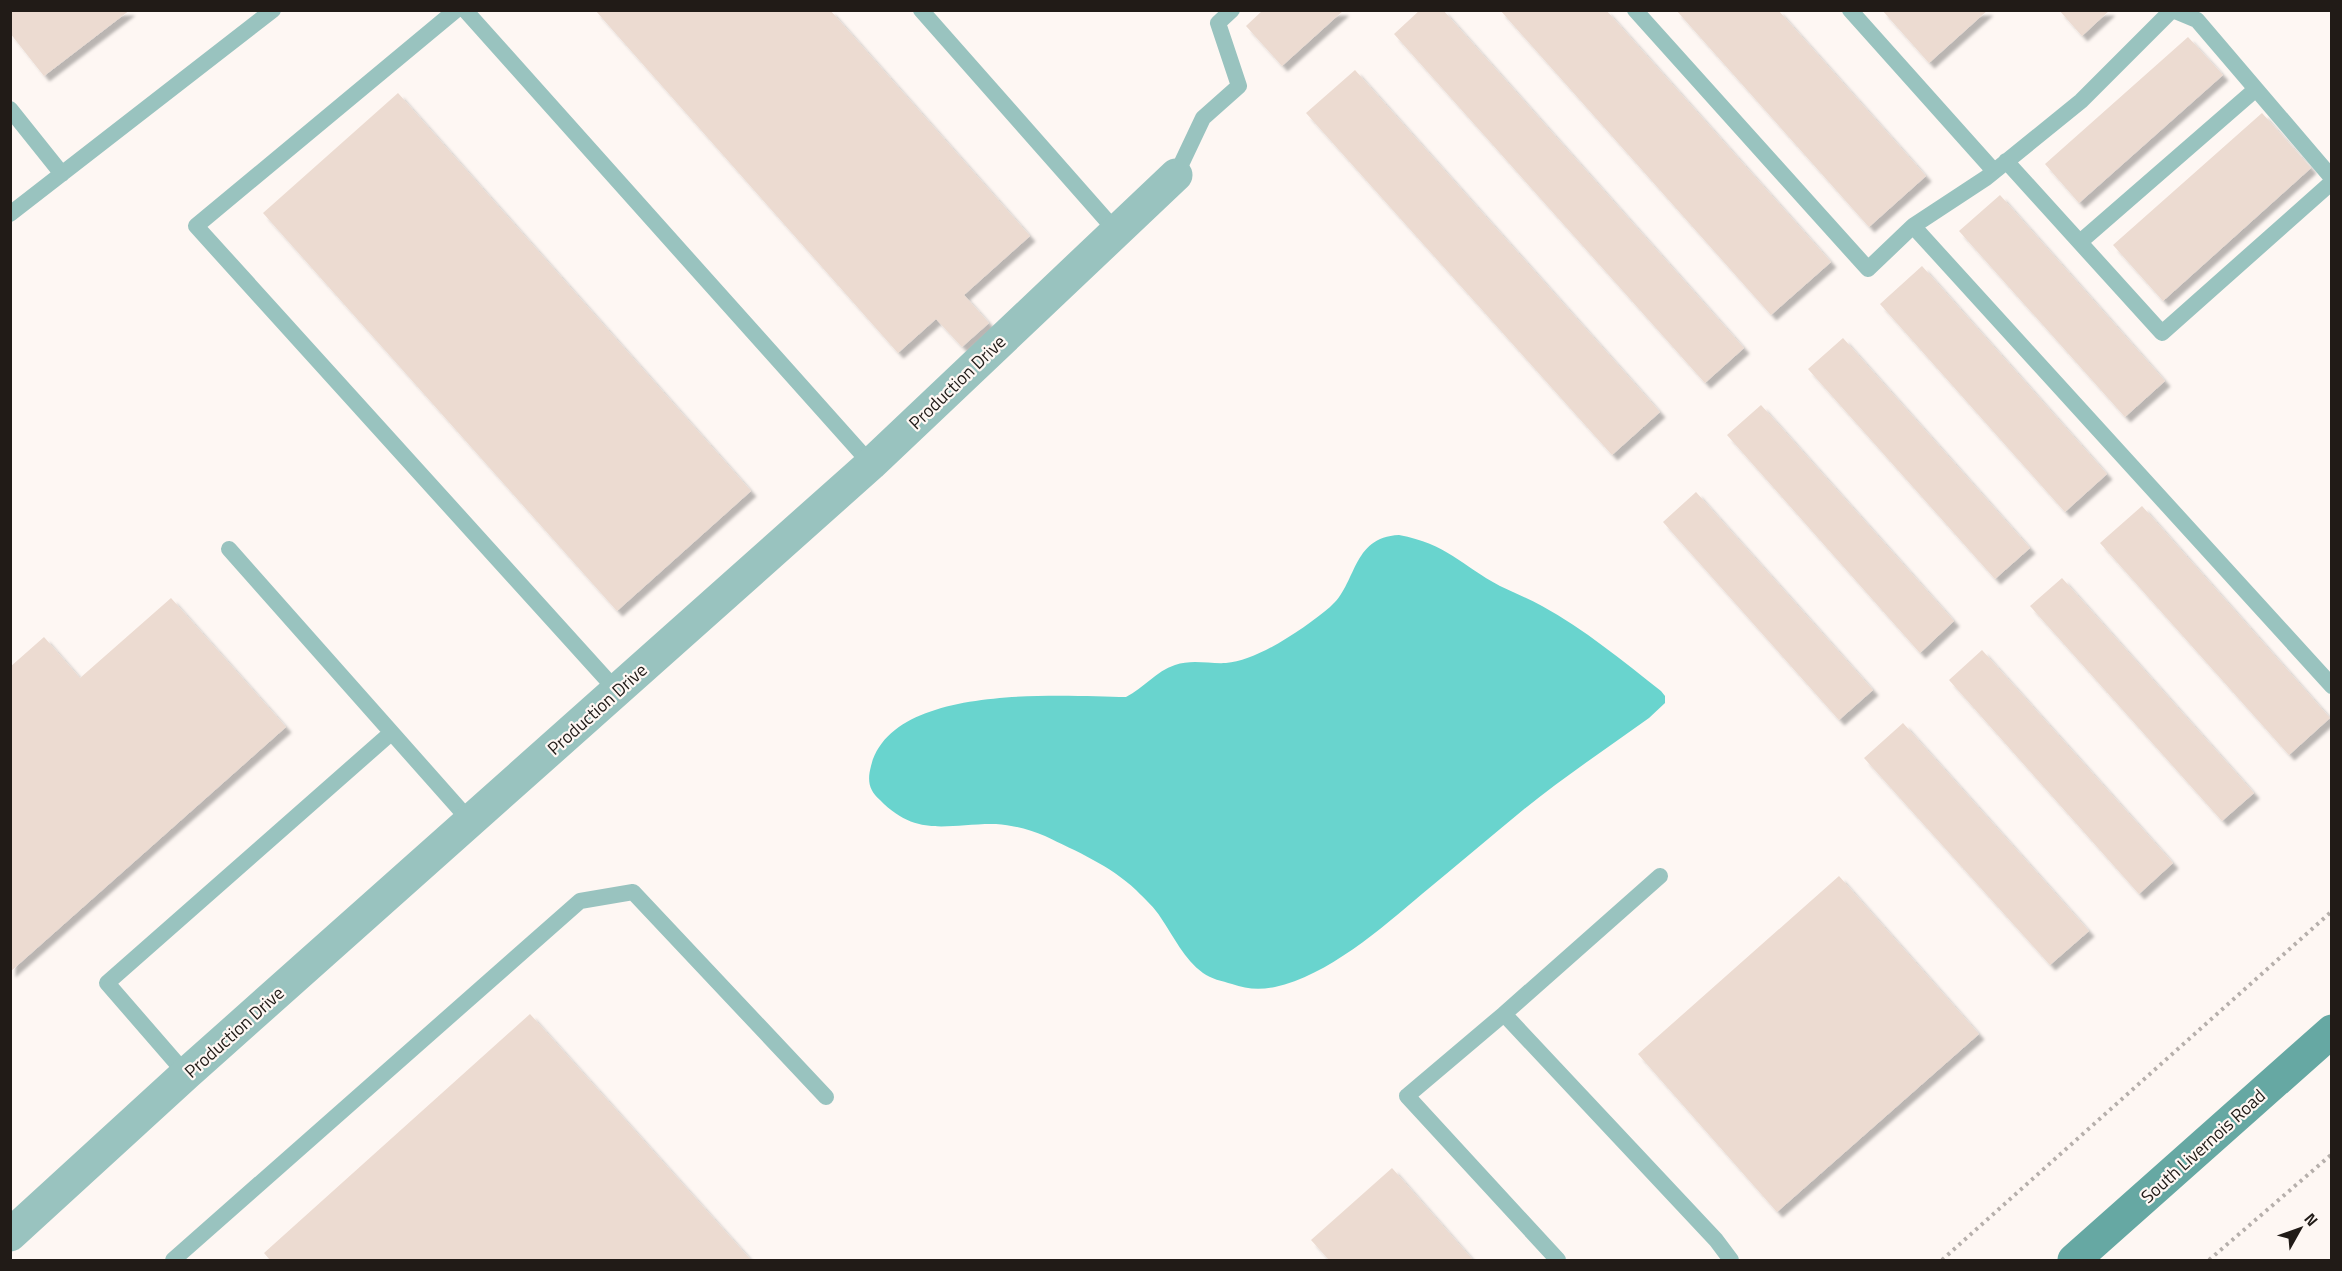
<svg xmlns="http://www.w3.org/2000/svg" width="2342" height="1271" viewBox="0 0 2342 1271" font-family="'Titillium Web',sans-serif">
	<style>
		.water { fill: #69d4ce }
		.building { fill: #ecdbd1; filter: url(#shadow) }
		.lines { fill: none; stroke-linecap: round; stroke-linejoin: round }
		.path { stroke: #b6afab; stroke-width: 4; stroke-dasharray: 3 4.5; stroke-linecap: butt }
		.service { stroke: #99c3bf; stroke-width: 16 }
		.minor { stroke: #99c3bf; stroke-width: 33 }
		.secondary { stroke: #66a8a3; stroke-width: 33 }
		.labels { text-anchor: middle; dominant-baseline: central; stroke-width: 4.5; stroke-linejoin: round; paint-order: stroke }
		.street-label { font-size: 18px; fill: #211b17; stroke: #fef7f3 }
	</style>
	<defs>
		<filter id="shadow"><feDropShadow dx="5.5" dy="5.5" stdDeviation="1.5" flood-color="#0004"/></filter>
	</defs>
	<rect width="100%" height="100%" fill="#fef7f3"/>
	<path class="water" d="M 1399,535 C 1447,544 1461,565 1500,586 C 1514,593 1528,598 1542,606 C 1584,629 1623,661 1661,691 L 1665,696 L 1665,703 L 1649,718 C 1607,748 1564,777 1523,810 C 1489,838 1456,866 1422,894 C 1382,928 1327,976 1275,987 C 1259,990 1246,989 1232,984 C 1222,981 1211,979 1203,973 C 1184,959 1174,937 1161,918 C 1155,908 1145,899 1136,890 C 1111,866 1076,851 1045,836 C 1030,830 1013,825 996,824 C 949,823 918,839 880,800 C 869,790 867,781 871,766 C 892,683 1060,696 1126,697 C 1144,688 1156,671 1175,665 C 1192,659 1209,664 1226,663 C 1258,661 1306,627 1330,607 C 1357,585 1351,537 1399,535 Z"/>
	<path class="building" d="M 10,10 L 130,10 L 44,76 L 10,33 Z
		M 595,10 L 830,10 L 1030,236 L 964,295 L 989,323 L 962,347 L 936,319 L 898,353 Z
		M 1263,10 L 1344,10 L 1282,66 L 1246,26 Z
		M 1420,10 L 1443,10 L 1744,348 L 1705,383 L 1394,34 Z
		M 1500,10 L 1606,10 L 1831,262 L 1771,315 Z
		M 1676,10 L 1778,10 L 1926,176 L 1869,227 Z
		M 1882,10 L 1988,10 L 1929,63 Z
		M 2059,10 L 2110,10 L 2082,36 Z
		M 2188,37 L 2223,75 L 2079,203 L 2045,164 Z
		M 1355,70 L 1660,412 L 1612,455 L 1306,113 Z
		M 398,93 L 751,491 L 617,611 L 263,213 Z
		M 2262,113 L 2311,168 L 2163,301 L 2113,245 Z
		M 2000,195 L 2165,381 L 2125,417 L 1959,231 Z
		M 1922,266 L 2107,474 L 2065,512 L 1880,304 Z
		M 1843,338 L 2030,548 L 1995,579 L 1808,369 Z
		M 1761,405 L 1954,621 L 1920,653 L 1727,435 Z
		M 1696,492 L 1873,690 L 1839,720 L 1663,522 Z
		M 2142,506 L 2330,718 L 2289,755 L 2100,543 Z
		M 2062,578 L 2254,793 L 2222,821 L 2030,606 Z
		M 171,598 L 286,727 L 10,972 L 10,667 L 44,637 L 80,678 Z
		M 1982,650 L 2173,863 L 2139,894 L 1949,680 Z
		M 1903,723 L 2089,931 L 2050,965 L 1864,758 Z
		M 1839,876 L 1979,1034 L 1777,1212 L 1638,1054 Z
		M 530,1014 L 751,1260 L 270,1260 L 264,1253 Z
		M 1392,1168 L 1473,1260 L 1329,1260 L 1311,1240 Z"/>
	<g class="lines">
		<path class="path" d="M 1942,1260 L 2332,911
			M 2209,1260 L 2332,1154"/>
		<path class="service" d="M 456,10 L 196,226 L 617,691
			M 465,10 L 871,464
			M 921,10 L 1116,231
			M 1635,10 L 1868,269 L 1913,226 L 2332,686
			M 1850,10 L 1994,171
			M 2173,10 L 2197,20 L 2332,178
			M 10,109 L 62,174
			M 2006,161 L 2162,333 L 2332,182
			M 1176,175 L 1203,118 L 1239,86 L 1218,23 L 1232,10
			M 10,214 L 273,10
			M 1913,226 L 1986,178 L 2081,101 L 2172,10
			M 2080,242 L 2256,89
			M 229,549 L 471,822
			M 1504,1014 L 1660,876
			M 186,1074 L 107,983 L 391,733
			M 173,1260 L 580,901 L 633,892 L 826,1097
			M 1558,1260 L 1407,1096 L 1504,1014 L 1716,1240 L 1731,1260"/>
		<path class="minor" d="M 10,1235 L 186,1074 L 871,464 L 1176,175"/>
		<path class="secondary" d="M 2074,1260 L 2332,1031"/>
	</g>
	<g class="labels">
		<g class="street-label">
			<text transform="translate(957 382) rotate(-44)">Production Drive</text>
			<text transform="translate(597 709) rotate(-42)">Production Drive</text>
			<text transform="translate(234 1032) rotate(-42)">Production Drive</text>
			<text transform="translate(2203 1146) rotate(-42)">South Livernois Road</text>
		</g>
	</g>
	<rect width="2342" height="1271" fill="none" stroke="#211b17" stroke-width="24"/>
	<g transform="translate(2300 1229) rotate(50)" stroke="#fef7f3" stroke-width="4.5" paint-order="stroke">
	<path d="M0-4.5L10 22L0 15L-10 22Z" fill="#211b17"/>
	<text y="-9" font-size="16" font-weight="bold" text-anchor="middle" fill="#211b17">N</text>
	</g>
</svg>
